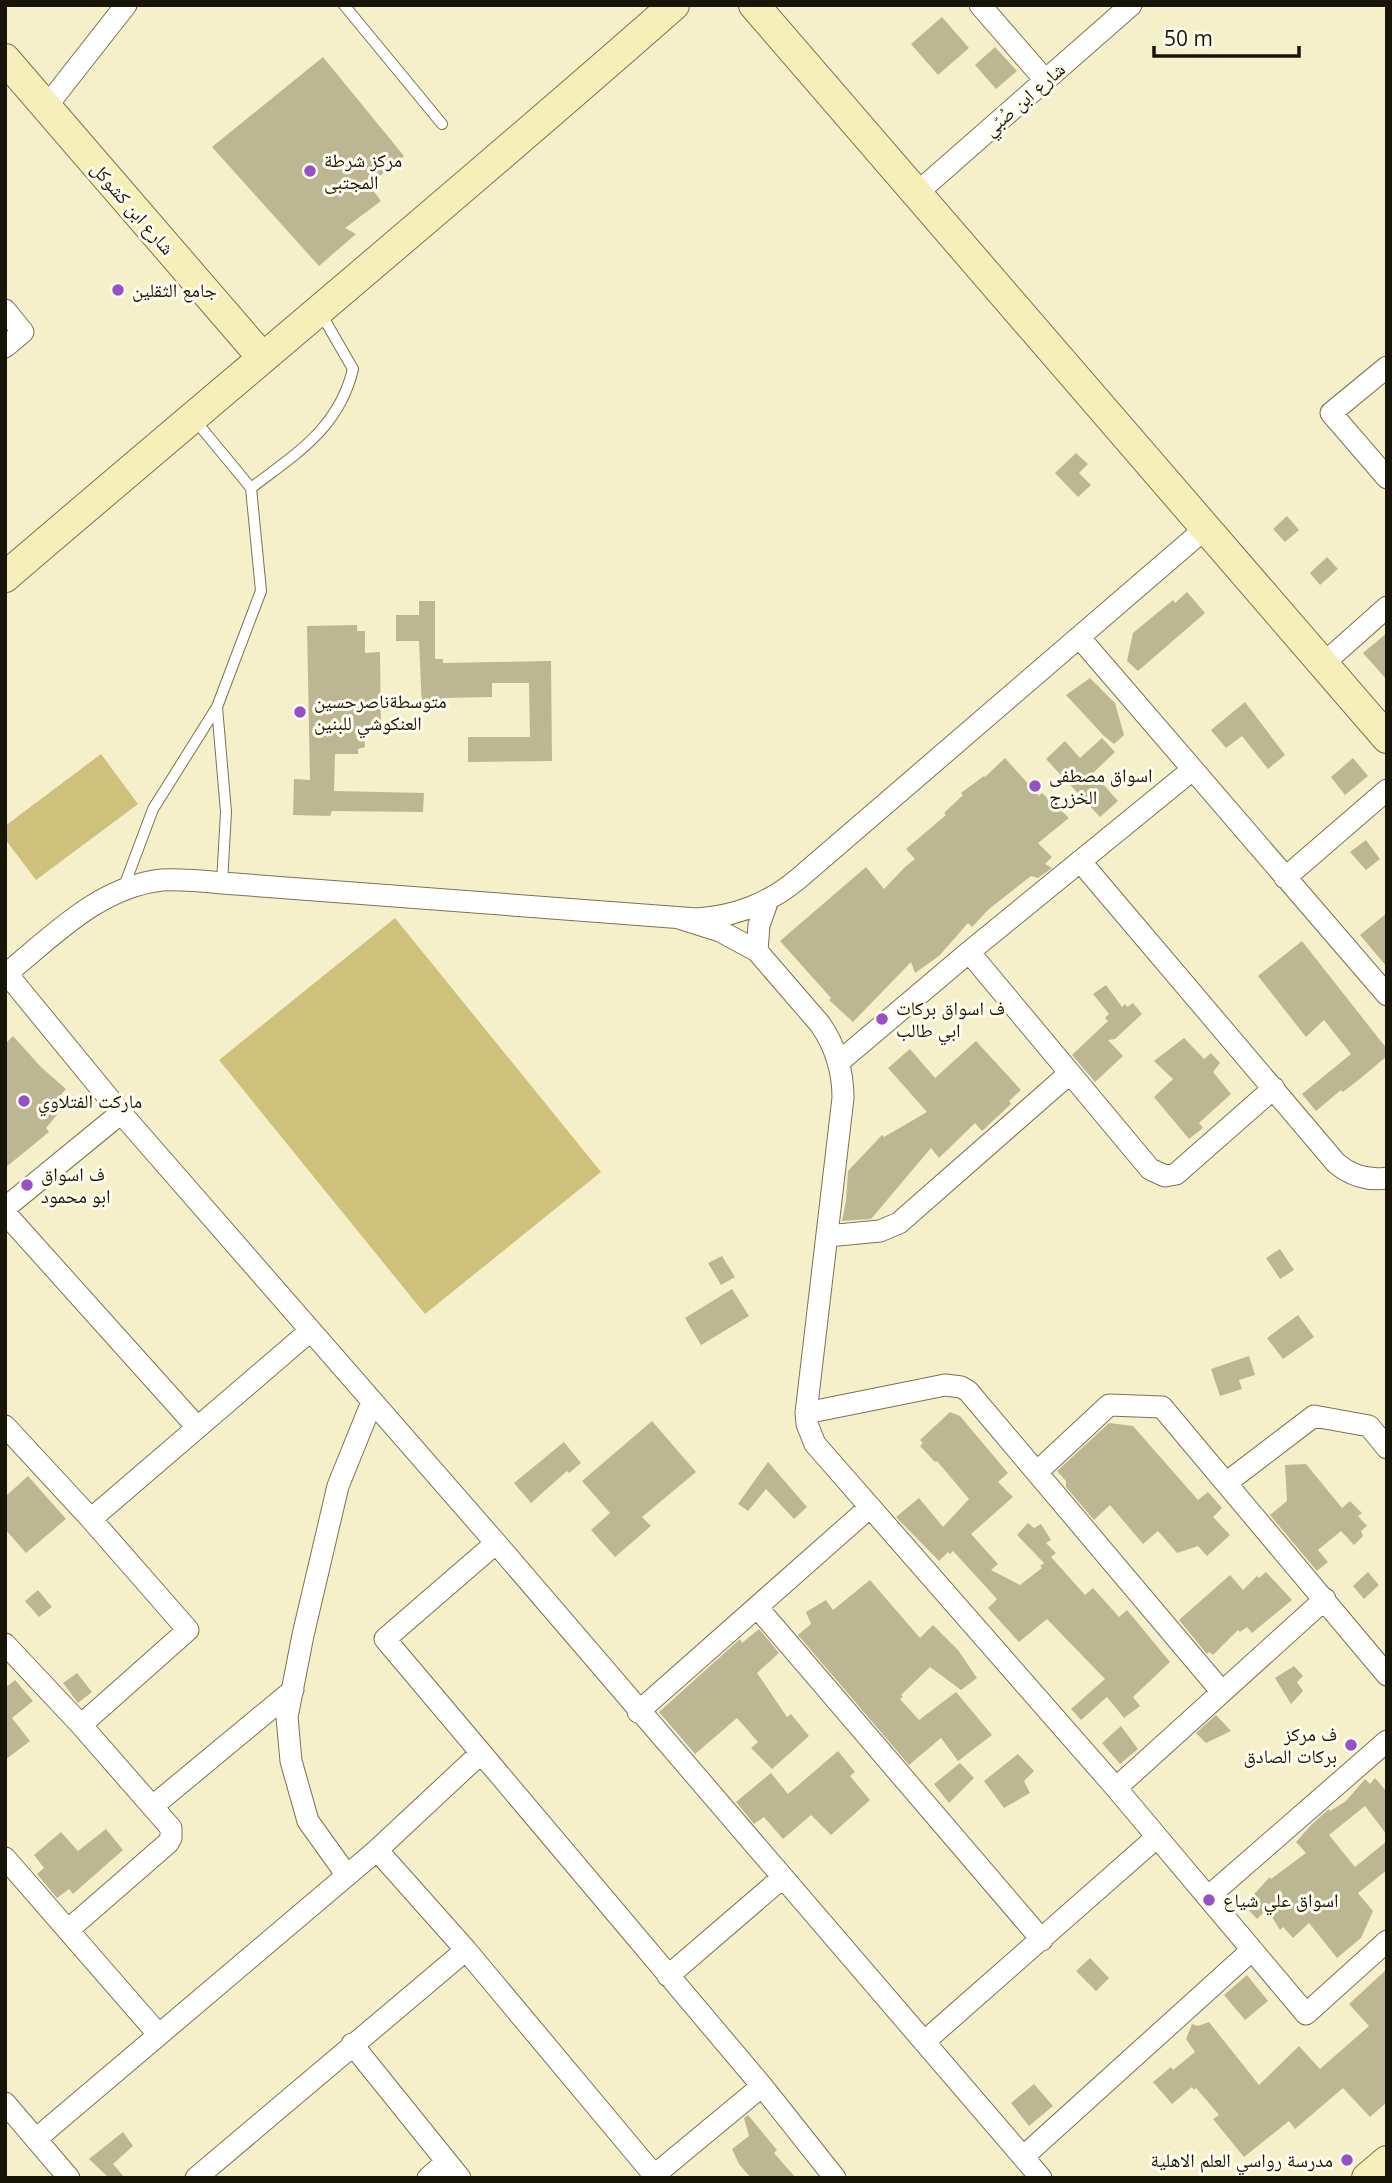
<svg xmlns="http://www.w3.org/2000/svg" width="1392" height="2183" viewBox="0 0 1392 2183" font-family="'Open Sans','Noto Naskh Arabic',sans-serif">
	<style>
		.green { fill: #cec17c }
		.building { fill: #bdb692 }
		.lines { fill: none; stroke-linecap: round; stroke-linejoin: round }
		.lane-casing { stroke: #7a7352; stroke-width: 12 }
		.street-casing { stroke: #7a7352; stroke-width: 23 }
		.secondary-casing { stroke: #7a7352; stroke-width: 32 }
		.lane { stroke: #fff; stroke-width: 10 }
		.street { stroke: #fff; stroke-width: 21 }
		.secondary { stroke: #f7efb9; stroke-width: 30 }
		.poi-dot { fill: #9651c5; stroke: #fffced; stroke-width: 2.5 }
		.labels { text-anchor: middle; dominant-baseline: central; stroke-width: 6; stroke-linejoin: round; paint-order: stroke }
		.street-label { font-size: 19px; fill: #171507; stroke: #fffced }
		.poi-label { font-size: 19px; fill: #171507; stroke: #fffced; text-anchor: start }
	</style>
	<rect width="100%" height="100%" fill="#f6f0ca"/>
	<path class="green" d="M 101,754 L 138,804 L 36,880 L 5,839 L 5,826 Z
		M 395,918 L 601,1172 L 425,1314 L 219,1060 Z"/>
	<path class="building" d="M 942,17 L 969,48 L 938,75 L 911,44 Z
		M 995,47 L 1017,71 L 996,89 L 975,65 Z
		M 323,57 L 404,156 L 369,185 L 381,201 L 345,228 L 356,234 L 319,266 L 212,147 Z
		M 1076,453 L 1088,464 L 1079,473 L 1091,485 L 1078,497 L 1055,473 Z
		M 1287,516 L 1299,530 L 1285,542 L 1273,529 Z
		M 1327,557 L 1338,569 L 1320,585 L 1310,573 Z
		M 1187,592 L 1205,613 L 1138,671 L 1127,661 L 1133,633 L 1173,600 L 1175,603 Z
		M 419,601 L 435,601 L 435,659 L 443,659 L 443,663 L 551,661 L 552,761 L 468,762 L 468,737 L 530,737 L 529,683 L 492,683 L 492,697 L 444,698 L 445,708 L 422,709 L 419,641 L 396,641 L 396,615 L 419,615 Z
		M 357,625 L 357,631 L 365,631 L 365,653 L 380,652 L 381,728 L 364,729 L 365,747 L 358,749 L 358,754 L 335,754 L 334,791 L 424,793 L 423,812 L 332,811 L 330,816 L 293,815 L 294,779 L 310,780 L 307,626 Z
		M 1387,633 L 1387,680 L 1363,653 Z
		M 1090,678 L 1115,703 L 1124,735 L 1114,744 L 1104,736 L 1066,695 Z
		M 1245,702 L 1285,755 L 1268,769 L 1242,736 L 1226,748 L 1211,730 Z
		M 1102,738 L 1115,752 L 1093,773 L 1118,801 L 1100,817 L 1046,759 L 1065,741 L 1080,758 Z
		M 1005,758 L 1039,796 L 1042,793 L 1069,818 L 1038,843 L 1052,857 L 1045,864 L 1052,868 L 1038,878 L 1031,876 L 989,909 L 972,927 L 968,923 L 939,956 L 915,973 L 911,962 L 853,1022 L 829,1000 L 831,998 L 780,941 L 866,867 L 884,889 L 905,867 L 915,859 L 906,849 L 946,815 L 944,813 L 963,795 L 961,793 L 984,776 L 985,777 Z
		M 1353,758 L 1368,776 L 1345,795 L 1331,777 Z
		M 1366,840 L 1380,859 L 1366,870 L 1350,852 Z
		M 1387,913 L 1387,967 L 1360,935 Z
		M 1302,941 L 1387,1049 L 1387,1056 L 1361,1078 L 1343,1092 L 1341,1090 L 1316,1111 L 1302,1094 L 1351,1054 L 1324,1020 L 1306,1037 L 1258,976 Z
		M 1106,985 L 1122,1007 L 1125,1004 L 1127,1007 L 1133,1003 L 1142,1014 L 1115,1039 L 1108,1040 L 1123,1056 L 1095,1082 L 1072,1055 L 1108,1021 L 1105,1018 L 1109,1014 L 1093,994 Z
		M 13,1036 L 41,1067 L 66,1089 L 57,1099 L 62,1109 L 46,1128 L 49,1132 L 5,1168 L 5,1078 L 7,1076 L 5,1073 L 5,1044 Z
		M 1184,1038 L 1204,1059 L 1211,1053 L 1220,1063 L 1213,1072 L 1231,1094 L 1199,1123 L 1203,1128 L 1189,1139 L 1154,1097 L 1173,1079 L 1154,1061 Z
		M 976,1041 L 1021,1090 L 1009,1101 L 1011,1104 L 982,1131 L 975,1123 L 939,1158 L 931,1148 L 871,1219 L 842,1221 L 846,1201 L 848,1171 L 882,1135 L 884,1137 L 927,1112 L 888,1068 L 910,1049 L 935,1078 Z
		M 1280,1249 L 1294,1270 L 1280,1279 L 1266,1258 Z
		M 722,1256 L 735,1277 L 721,1285 L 708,1263 Z
		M 732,1289 L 749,1316 L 701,1345 L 685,1318 Z
		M 1298,1315 L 1314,1337 L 1283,1359 L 1267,1338 Z
		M 1249,1356 L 1255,1375 L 1239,1380 L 1242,1389 L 1220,1396 L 1211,1369 Z
		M 950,1412 L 960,1416 L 1008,1473 L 998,1482 L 1013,1497 L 971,1534 L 998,1564 L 991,1570 L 1020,1585 L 1042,1568 L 1040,1566 L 1044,1563 L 1017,1535 L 1028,1523 L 1034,1528 L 1041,1524 L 1051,1540 L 1046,1543 L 1056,1553 L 1051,1557 L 1085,1595 L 1093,1588 L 1119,1617 L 1127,1610 L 1170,1662 L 1133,1697 L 1140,1706 L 1124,1718 L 1107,1697 L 1081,1720 L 1071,1709 L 1105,1679 L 1047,1619 L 1019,1642 L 988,1608 L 997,1599 L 953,1551 L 950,1554 L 948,1552 L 939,1561 L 896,1517 L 919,1498 L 943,1527 L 969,1499 L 937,1461 L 935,1462 L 920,1446 L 923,1443 L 920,1440 Z
		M 652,1421 L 696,1472 L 642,1517 L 651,1526 L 615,1557 L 591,1530 L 610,1513 L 582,1481 Z
		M 1109,1423 L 1133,1426 L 1198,1500 L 1208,1492 L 1222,1508 L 1213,1517 L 1230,1535 L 1207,1556 L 1198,1546 L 1177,1553 L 1158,1531 L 1143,1544 L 1110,1505 L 1094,1520 L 1066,1487 L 1066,1481 L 1057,1471 Z
		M 564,1442 L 581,1463 L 569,1473 L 567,1471 L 531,1503 L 514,1483 Z
		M 768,1462 L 807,1507 L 794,1519 L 766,1489 L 748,1511 L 738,1504 Z
		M 1306,1464 L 1342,1508 L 1350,1501 L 1362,1513 L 1358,1516 L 1367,1526 L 1361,1531 L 1363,1536 L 1354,1545 L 1341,1531 L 1318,1550 L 1328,1562 L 1317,1571 L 1270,1515 L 1287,1501 L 1285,1465 Z
		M 28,1476 L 66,1519 L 26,1553 L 5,1529 L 5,1497 Z
		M 1266,1572 L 1292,1600 L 1252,1633 L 1247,1627 L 1240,1632 L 1238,1630 L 1213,1655 L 1209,1652 L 1207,1654 L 1179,1620 L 1230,1575 L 1243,1590 L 1257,1576 L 1259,1578 Z
		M 1368,1572 L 1379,1585 L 1364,1599 L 1353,1586 Z
		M 870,1580 L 920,1638 L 933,1625 L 958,1650 L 977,1678 L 961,1690 L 930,1667 L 901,1695 L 903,1697 L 900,1699 L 919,1720 L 956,1692 L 992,1735 L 958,1761 L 941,1738 L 909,1765 L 798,1635 L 811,1624 L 806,1612 L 826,1600 L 833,1610 Z
		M 38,1590 L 52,1607 L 39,1617 L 25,1601 Z
		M 759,1629 L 779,1653 L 757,1673 L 787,1717 L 791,1714 L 809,1736 L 772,1769 L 751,1748 L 758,1742 L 737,1718 L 695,1754 L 659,1712 L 740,1639 L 742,1643 Z
		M 1294,1666 L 1303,1676 L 1297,1682 L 1303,1691 L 1291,1704 L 1275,1678 Z
		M 77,1673 L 92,1692 L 78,1703 L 63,1683 Z
		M 15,1680 L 33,1701 L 12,1718 L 30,1741 L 5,1760 L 5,1688 Z
		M 1216,1715 L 1231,1731 L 1206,1743 L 1196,1733 Z
		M 1121,1726 L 1138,1749 L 1120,1764 L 1102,1743 Z
		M 838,1751 L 855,1772 L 850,1776 L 870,1800 L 831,1835 L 811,1815 L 783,1839 L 764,1817 L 754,1824 L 736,1802 L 771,1773 L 788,1794 Z
		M 1018,1754 L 1034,1771 L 1024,1781 L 1030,1793 L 1004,1808 L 984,1781 Z
		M 960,1763 L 974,1778 L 949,1803 L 934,1784 Z
		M 1375,1778 L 1387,1792 L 1387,1835 L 1365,1806 L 1329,1835 L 1355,1867 L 1387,1841 L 1387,1870 L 1358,1893 L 1373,1911 L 1361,1938 L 1337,1958 L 1309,1923 L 1293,1938 L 1283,1927 L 1280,1930 L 1267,1909 L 1257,1919 L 1244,1905 L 1270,1877 L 1271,1879 L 1306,1853 L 1296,1842 L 1312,1824 L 1329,1809 L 1330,1811 L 1346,1801 L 1365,1779 L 1370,1784 Z
		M 106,1829 L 123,1850 L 73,1894 L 69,1889 L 57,1898 L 37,1874 L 44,1868 L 34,1855 L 61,1832 L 78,1851 Z
		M 1090,1958 L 1109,1978 L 1096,1991 L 1076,1971 Z
		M 1387,1969 L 1387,2102 L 1370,2117 L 1343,2088 L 1295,2129 L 1289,2121 L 1244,2157 L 1213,2119 L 1219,2115 L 1196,2088 L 1194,2090 L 1192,2087 L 1172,2104 L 1153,2082 L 1171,2067 L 1173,2070 L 1195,2052 L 1186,2039 L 1192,2024 L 1198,2026 L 1209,2022 L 1259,2085 L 1299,2046 L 1320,2069 L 1369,2026 L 1349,2004 Z
		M 1247,1975 L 1268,2001 L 1245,2020 L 1224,1995 Z
		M 1034,2084 L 1053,2106 L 1029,2126 L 1011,2103 Z
		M 748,2115 L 777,2150 L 774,2153 L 796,2178 L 751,2178 L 739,2164 L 732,2149 L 749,2136 L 744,2118 Z
		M 123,2132 L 133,2146 L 113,2164 L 125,2178 L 109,2178 L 89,2159 Z"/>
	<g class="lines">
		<defs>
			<path id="lane" d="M 344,5 L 442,124
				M 194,419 L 251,488 L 261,591 L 217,707 L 226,812 L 222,883
				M 251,488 C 296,454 339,428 353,369 L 320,312
				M 123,889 L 153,809 L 217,707"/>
			<path id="street" d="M 980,5 L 1045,80
				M 46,107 L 126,5
				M 917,193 L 1131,5
				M 5,310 L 23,332 L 5,347
				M 1387,367 L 1331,413 L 1387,478
				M 1079,637 L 1387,995
				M 1323,664 L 1387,607
				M 1080,861 L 1336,1163 C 1350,1175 1368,1181 1387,1178
				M 1285,878 L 1387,790
				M 679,918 L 720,931 L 757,951 L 820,1024 C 836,1047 843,1070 843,1098 L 806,1413 L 807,1424 L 815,1444 L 1116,1788 L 1306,2014 L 1387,1941
				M 757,951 L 759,925 L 768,900
				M 969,952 L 1150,1169 L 1165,1176 L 1176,1174 L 1274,1088
				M 7,974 L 121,1113 L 496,1543 L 1041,2178
				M 5,975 C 52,937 98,887 162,880 C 182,879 202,881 222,883 L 697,919 C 736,916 768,904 798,879 L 1207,527
				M 839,1062 L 969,952 L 1192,770
				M 5,1208 L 121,1113
				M 5,1213 L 197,1427
				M 827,1236 L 880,1231 L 899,1223 L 1070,1073
				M 806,1413 L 945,1385 L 961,1387 L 968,1391 L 1222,1692
				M 5,1426 L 91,1519 L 188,1630 L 81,1725
				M 1037,1472 L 1109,1405 L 1162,1407 L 1387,1675
				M 1226,1483 L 1314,1416 L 1369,1426 L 1387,1448
				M 91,1519 L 310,1331
				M 496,1543 L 385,1639 L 762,2086 L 835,2178
				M 757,1607 L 1042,1940
				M 5,1644 L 81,1725 L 171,1828 L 171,1838 L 168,1843 L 68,1930
				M 638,1712 L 870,1507
				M 1116,1788 L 1325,1599
				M 153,1806 L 293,1690
				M 377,1850 L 466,1950 L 654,2175
				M 5,1858 L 159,2035
				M 346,1874 L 308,1821 L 291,1761 L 287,1717 L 303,1635 L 338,1486 L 372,1402
				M 1208,1897 L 1387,1741
				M 668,1976 L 782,1878
				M 924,2042 L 1157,1837
				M 352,2044 L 460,2178
				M 5,2103 L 69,2178
				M 36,2139 L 377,1850 L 481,1753
				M 1023,2157 L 1252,1950
				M 196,2178 L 466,1950
				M 428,2178 L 446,2162
				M 651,2178 L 762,2086"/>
			<path id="secondary" d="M 754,5 L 1387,738
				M 5,59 L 262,357
				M 5,577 C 228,386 454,199 674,5
				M 1367,2178 L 1387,2161"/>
		</defs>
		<use href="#lane" class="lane-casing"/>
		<use href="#street" class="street-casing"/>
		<use href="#secondary" class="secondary-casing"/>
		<use href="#lane" class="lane"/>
		<use href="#street" class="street"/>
		<use href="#secondary" class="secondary"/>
	</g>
	<g class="poi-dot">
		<circle cx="310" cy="171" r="7"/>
		<circle cx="118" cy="290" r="7"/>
		<circle cx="300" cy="712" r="7"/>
		<circle cx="1035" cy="786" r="7"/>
		<circle cx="882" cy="1019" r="7"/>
		<circle cx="24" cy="1101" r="7"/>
		<circle cx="27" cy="1185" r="7"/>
		<circle cx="1351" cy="1745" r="7"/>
		<circle cx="1209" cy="1900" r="7"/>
		<circle cx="1347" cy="2160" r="7"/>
	</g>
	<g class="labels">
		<g class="street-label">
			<text transform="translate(1024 99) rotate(-41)">شارع ابن صُبّي</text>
			<text transform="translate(133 208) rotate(49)">شارع ابن كشوكل</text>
		</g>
		<g class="poi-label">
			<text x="324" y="160">مركز شرطة<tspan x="324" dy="22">المجتبى</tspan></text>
			<text x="132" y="290">جامع الثقلين</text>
			<text x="314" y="701">متوسطةناصرحسين<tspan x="314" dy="22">العنكوشي للبنين</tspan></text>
			<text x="1049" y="775">اسواق مصطفى<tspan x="1049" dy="22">الخزرج</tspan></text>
			<text x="896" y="1008">ف اسواق بركات<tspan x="896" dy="22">ابي طالب</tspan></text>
			<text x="38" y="1101">ماركت الفتلاوي</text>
			<text x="41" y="1174">ف اسواق<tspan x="41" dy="22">ابو محمود</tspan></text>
			<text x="1337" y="1734" text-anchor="end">ف مركز<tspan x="1337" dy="22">بركات الصادق</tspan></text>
			<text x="1223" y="1900">اسواق علي شياع</text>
			<text x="1333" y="2160" text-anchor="end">مدرسة رواسي العلم الاهلية</text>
		</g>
	</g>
	<rect width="1392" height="2183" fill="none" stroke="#171507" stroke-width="14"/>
	<path d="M1154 46v10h145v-10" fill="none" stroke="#171507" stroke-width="3.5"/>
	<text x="1164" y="46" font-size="21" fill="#171507" stroke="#fffced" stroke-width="5" paint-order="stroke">50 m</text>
</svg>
